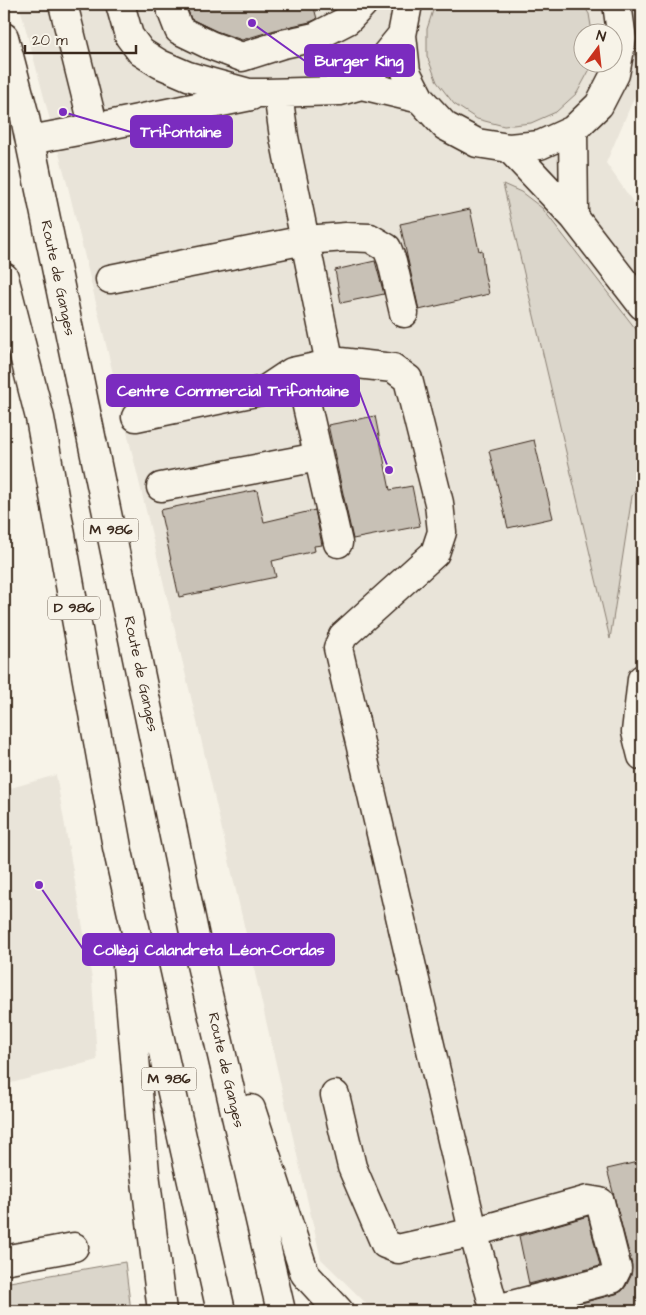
<svg xmlns="http://www.w3.org/2000/svg" width="646" height="1315" viewBox="0 0 646 1315" font-family="'Architects Daughter',sans-serif">
	<style>
		.built { fill: #e9e4d9; fill-rule: evenodd }
		.green { fill: #dbd6cb; stroke: #8b8074 }
		.building { fill: #c8c1b6; stroke: #3b2a1e }
		.lines { fill: none; stroke-linecap: round; stroke-linejoin: round }
		.minor-casing { stroke: #3b2a1e; stroke-width: 31 }
		.major-casing { stroke: #3b2a1e; stroke-width: 31 }
		.minor { stroke: #f7f3e8; stroke-width: 28 }
		.major { stroke: #f7f3e8; stroke-width: 28 }
		.labels { text-anchor: middle; dominant-baseline: central; stroke-width: 5; stroke-linejoin: round; paint-order: stroke }
		.shield { fill: #f7f3e8; stroke: #73665b; stroke-width: 1 }
		.shield-label { font-size: 14px; font-weight: bold; fill: #3b2a1e }
		.street-label { font-size: 15px; fill: #3b2a1e; stroke: #f7f3e8 }
		.leader { fill: none; stroke: #7b2cbf; stroke-width: 2 }
		.callout-dot { fill: #7b2cbf; stroke: #f7f3e8; stroke-width: 2 }
		.callout { fill: #7b2cbf; stroke: #7b2cbf; stroke-width: 2 }
		.callout-label { font-size: 16px; text-anchor: middle; font-weight: bold; fill: #fff }
	</style>
	<rect width="100%" height="100%" fill="#f7f3e8"/>
	<filter id="ink" filterUnits="userSpaceOnUse"><feTurbulence type="fractalNoise" baseFrequency=".02" numOctaves="2"/><feDisplacementMap in="SourceGraphic" scale="10" xChannelSelector="R" yChannelSelector="G"/><feConvolveMatrix kernelMatrix="1 2 1 2 8 2 1 2 1" color-interpolation-filters="sRGB"/></filter>
	<g filter="url(#ink)">
		<path class="built" d="M 19,4 L 642,4 L 642,83 L 640,84 L 606,163 L 642,215 L 642,1311 L 374,1311 L 321,1259 L 198,726 L 68,187 ZM 584,32 L 614,32 L 614,62 L 584,62 Z
			M 56,775 L 92,979 L 97,1060 L 4,1085 L 4,790 Z"/>
		<path class="green" d="M 435,4 L 583,4 L 589,14 L 592,32 L 584,32 L 584,62 L 591,63 L 590,69 L 577,93 L 556,112 L 531,123 L 504,126 L 477,119 L 454,104 L 437,82 L 427,56 L 427,29 Z
			M 503,184 L 521,192 L 542,208 L 642,337 L 642,479 L 632,496 L 610,639 Z
			M 125,1262 L 131,1311 L 13,1311 L 4,1294 L 4,1283 Z"/>
		<path class="building" d="M 186,4 L 313,4 L 317,19 L 310,22 L 278,29 L 242,40 L 216,31 L 191,19 Z
			M 470,209 L 479,251 L 482,250 L 484,271 L 489,294 L 419,310 L 400,224 Z
			M 375,261 L 384,294 L 341,303 L 335,270 Z
			M 375,416 L 390,490 L 412,486 L 420,526 L 353,539 L 328,425 Z
			M 534,440 L 553,518 L 508,528 L 489,451 Z
			M 257,490 L 264,522 L 315,510 L 322,545 L 314,546 L 315,551 L 272,561 L 276,577 L 179,597 L 160,510 Z
			M 642,1161 L 642,1311 L 563,1311 L 562,1308 L 616,1294 L 622,1291 L 626,1286 L 631,1276 L 632,1265 L 607,1169 Z
			M 588,1216 L 600,1266 L 529,1284 L 519,1236 Z"/>
		<g class="lines">
			<defs>
				<path id="minor" d="M 63,4 L 94,128 L 251,96
					M 120,4 L 129,36 L 141,52 L 160,64 L 188,76 L 212,83 L 249,93 L 266,93 L 340,91 L 361,85 L 420,99
					M 169,4 L 179,30 L 210,45 L 242,57 L 283,44 L 315,37 L 348,20 L 363,4
					M 408,4 L 402,35 L 406,72 L 420,99 L 445,126 L 477,143 L 509,148 L 540,145 L 573,130 L 599,105 L 615,74 L 622,39 L 617,4
					M 361,85 L 402,35
					M 278,93 L 284,137 L 330,364
					M 573,130 L 574,217
					M 30,140 L 94,128
					M 509,148 L 574,217 L 642,305
					M 110,279 L 305,240 L 346,237 L 370,238 L 387,248 L 392,261 L 404,313
					M 299,371 L 338,543
					M 136,417 L 265,390 L 292,372 L 340,362 L 393,368 L 408,379 L 439,503 L 442,532 L 435,553 L 343,636 L 338,648 L 474,1235 L 495,1311
					M 161,487 L 318,457
					M 642,679 L 636,732 L 642,756
					M 335,1095 L 352,1167 L 385,1244 L 398,1249 L 474,1232 L 588,1200 L 600,1202 L 617,1269 L 612,1279 L 508,1306 L 495,1311
					M 4,1260 L 74,1247"/>
				<path id="major" d="M 4,37 L 24,113 L 197,947 L 281,1311
					M 4,277 L 40,418 L 117,847 L 221,1311
					M 126,954 L 145,1173 L 162,1311
					M 251,1109 L 305,1274 L 339,1311"/>
			</defs>
			<use href="#minor" class="minor-casing"/>
			<use href="#major" class="major-casing"/>
			<use href="#minor" class="minor"/>
			<use href="#major" class="major"/>
		</g>
	</g>
	<g class="labels">
		<g class="shield">
			<rect x="83.5" y="518.5" width="55" height="23" rx="4"/>
			<rect x="48" y="596.5" width="52" height="23" rx="4"/>
			<rect x="141.5" y="1067.5" width="55" height="23" rx="4"/>
		</g>
		<g class="shield-label">
			<text x="111" y="530">M 986</text>
			<text x="74" y="608">D 986</text>
			<text x="169" y="1079">M 986</text>
		</g>
		<g class="street-label">
			<text transform="translate(58 278) rotate(78)">Route de Ganges</text>
			<text transform="translate(141 674) rotate(78)">Route de Ganges</text>
			<text transform="translate(226 1070) rotate(77)">Route de Ganges</text>
		</g>
	</g>
	<path class="leader" d="M252 23L305 61M63 112L131 132M389 470L359 391M39 885L83 949"/>
	<g class="callout-dot">
		<circle cx="252" cy="23" r="5"/>
		<circle cx="63" cy="112" r="5"/>
		<circle cx="389" cy="470" r="5"/>
		<circle cx="39" cy="885" r="5"/>
	</g>
	<g class="callout">
		<rect x="305" y="45" width="109" height="31" rx="5"/>
		<rect x="131" y="116" width="101" height="31" rx="5"/>
		<rect x="107" y="375" width="252" height="31" rx="5"/>
		<rect x="83" y="934" width="251" height="31" rx="5"/>
	</g>
	<g class="callout-label">
		<text x="359" y="66">Burger King</text>
		<text x="181" y="137">Trifontaine</text>
		<text x="233" y="396">Centre Commercial Trifontaine</text>
		<text x="209" y="955">Collègi Calandreta Léon-Cordas</text>
	</g>
	<rect width="646" height="1315" fill="none" stroke="#f7f3e8" stroke-width="20"/>
	<rect x="10" y="10" width="626" height="1295" fill="none" stroke="#3b2a1e" stroke-width="2" filter="url(#ink)"/>
	<g transform="translate(598 48) rotate(15)"><circle r="24" fill="#f7f3e8" stroke="#aca397"/>
	<path d="M0-4L9 19L0 12L-9 19Z" fill="#c8321e"/>
	<text y="-8" font-size="14" font-weight="bold" text-anchor="middle" fill="#3b2a1e">N</text>
	</g>
	<path d="M25 45v8h111v-8" fill="none" stroke="#3b2a1e" stroke-width="2.5"/>
	<text x="32" y="45" font-size="15" fill="#3b2a1e" stroke="#f7f3e8" stroke-width="4" paint-order="stroke">20 m</text>
</svg>
